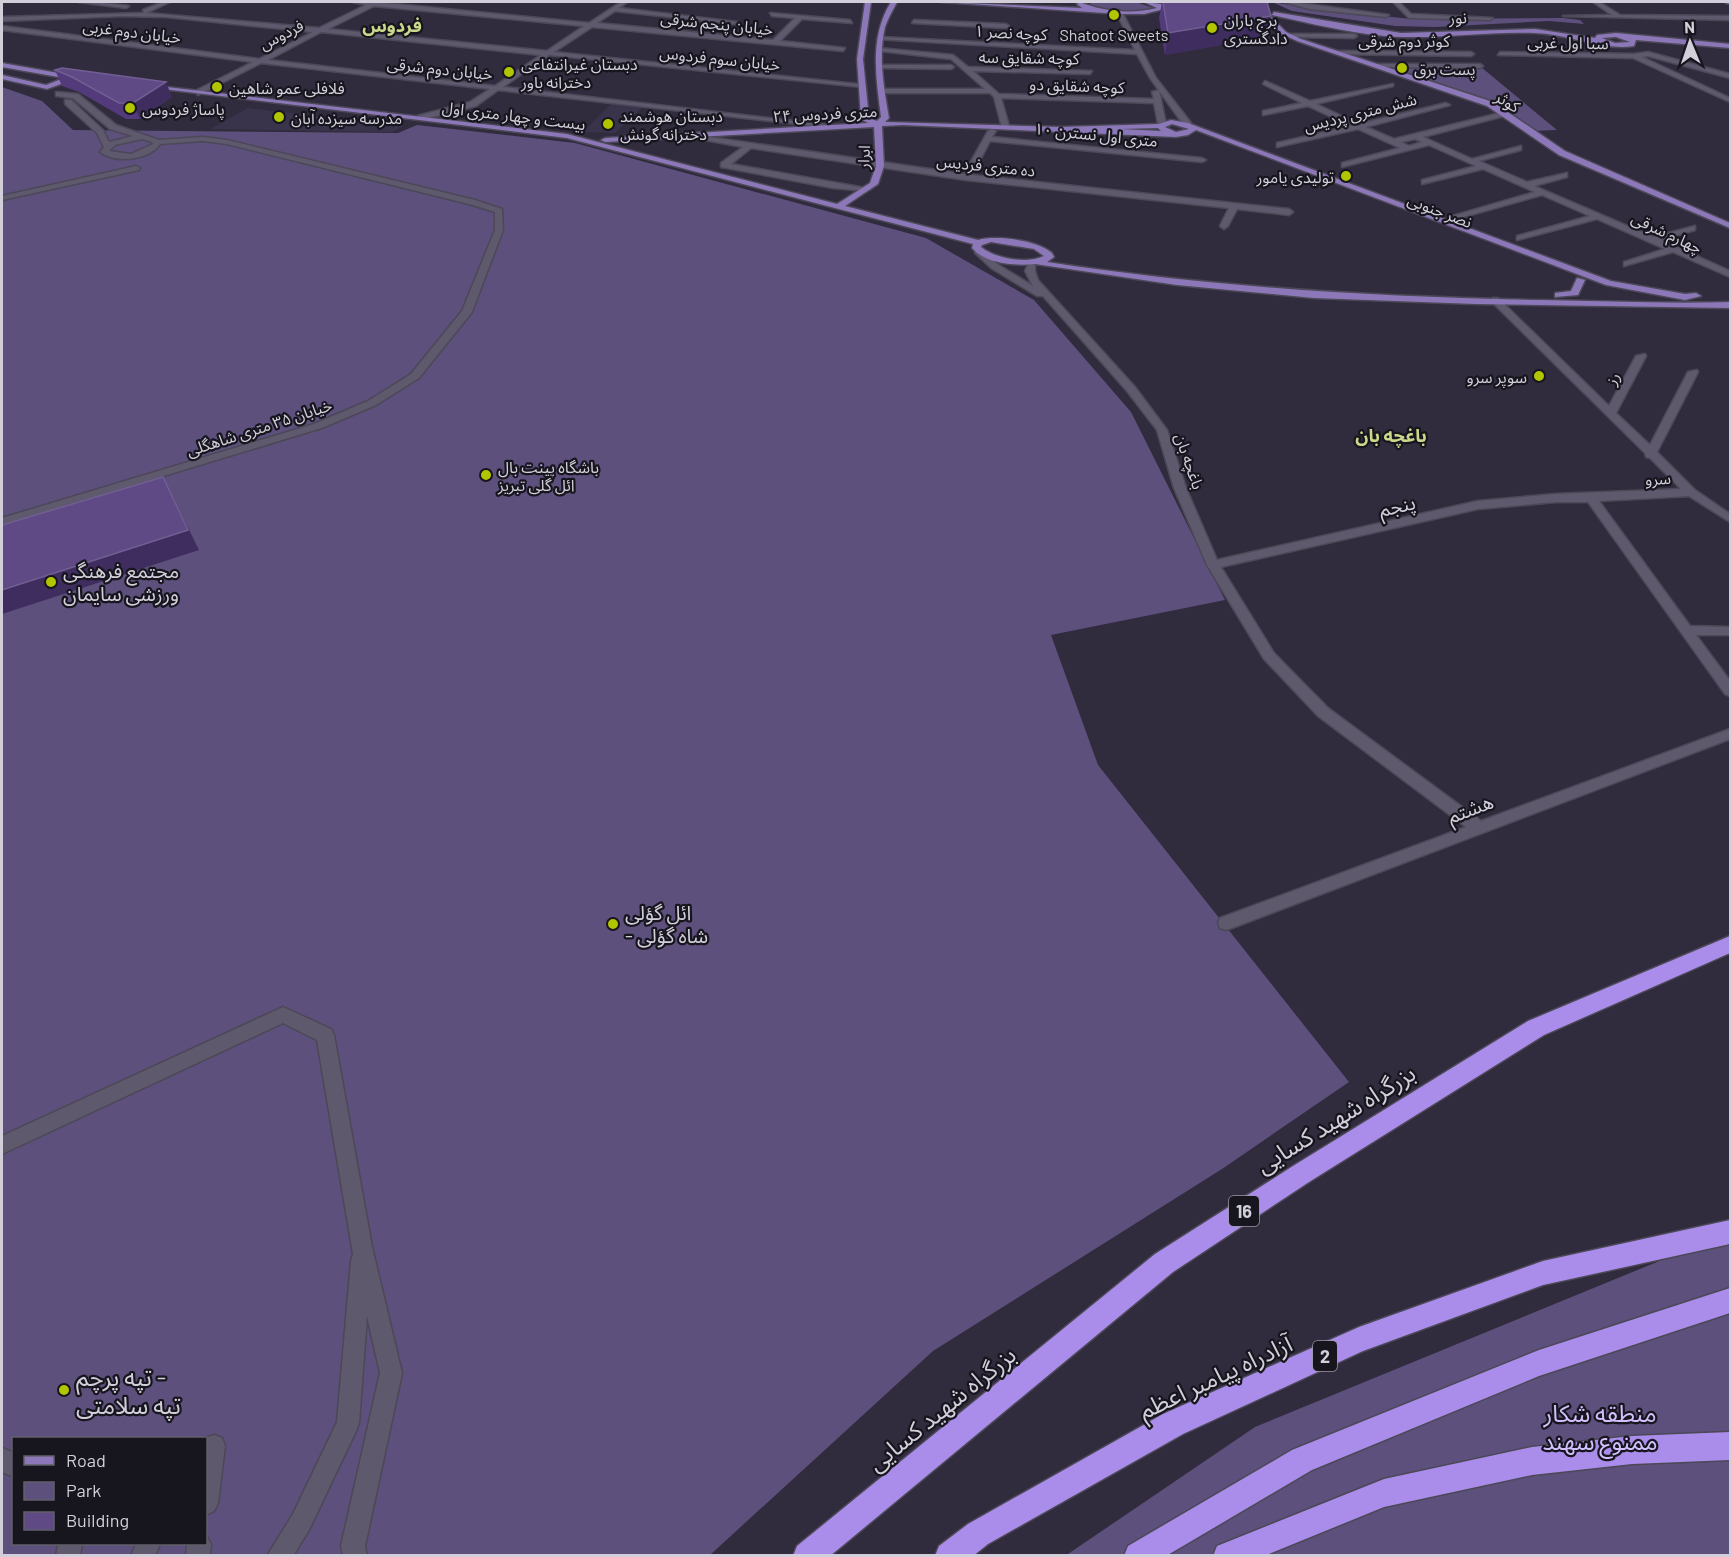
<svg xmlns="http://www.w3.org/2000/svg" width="1732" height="1557" viewBox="0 0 1732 1557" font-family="Barlow,'Noto Sans Arabic',sans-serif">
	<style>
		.built { fill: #3a334c }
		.green { fill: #5d507c; fill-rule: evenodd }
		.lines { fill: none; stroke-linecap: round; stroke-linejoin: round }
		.minor-casing { stroke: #4c4857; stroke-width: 3 }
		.major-casing { stroke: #4c4857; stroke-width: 3 }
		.highway-casing { stroke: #4c4857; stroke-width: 3 }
		.minor { fill: #5e596d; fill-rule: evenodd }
		.major { fill: #8c78b9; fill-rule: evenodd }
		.highway { fill: #aa8deb; fill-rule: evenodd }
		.wall { fill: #523a7b }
		.shaded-wall { fill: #3e2d5e }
		.building { fill: #5f4a86; stroke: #715f93; stroke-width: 1.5 }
		.poi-dot { fill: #b1c500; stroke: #17151d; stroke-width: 2 }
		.labels { text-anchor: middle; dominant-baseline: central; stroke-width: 4.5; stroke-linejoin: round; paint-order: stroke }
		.far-street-label { font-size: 16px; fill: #d2cfdb; stroke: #17151d }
		.far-poi-label { font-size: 16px; fill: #d2cfdb; stroke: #17151d; text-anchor: start }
		.far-neighbourhood-label { font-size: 18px; font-weight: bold; fill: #cad88b; stroke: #17151d }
		.shield { fill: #17151d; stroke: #9a97a2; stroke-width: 1.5 }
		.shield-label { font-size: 18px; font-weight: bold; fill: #d2cfdb }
		.street-label { font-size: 20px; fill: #d2cfdb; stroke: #17151d }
		.poi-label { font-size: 20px; fill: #d2cfdb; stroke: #17151d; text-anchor: start }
		.near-street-label { font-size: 24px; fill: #d2cfdb; stroke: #17151d }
		.near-poi-label { font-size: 24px; fill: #d2cfdb; stroke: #17151d; text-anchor: start }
		.near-park-label { font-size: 24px; fill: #d1c0fd; stroke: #17151d }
	</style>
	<rect width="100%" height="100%" fill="#302b3d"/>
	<path class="built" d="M 613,102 L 644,106 L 615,133 L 583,132 Z
		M 248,108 L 404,126 L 392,132 L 210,129 Z"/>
	<path class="green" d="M 1093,2 L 1139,3 L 1153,8 C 1135,16 1106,11 1088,5 Z
		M 1272,2 L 1322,10 L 1412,19 L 1563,18 L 1580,20 L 1584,24 L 1549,21 L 1435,27 L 1395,26 L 1292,11 Z
		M 1392,67 L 1481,67 L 1557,130 L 1531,131 L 1506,112 L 1396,70 Z
		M 2,87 L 42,101 L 73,130 L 398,133 L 417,125 L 575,143 L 926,238 L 1034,300 L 1131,412 L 1225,600 L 1051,635 L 1098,765 L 1349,1082 L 1222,1169 L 933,1351 L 710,1555 L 2,1555 ZM 14,1438 L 206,1438 L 206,1544 L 14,1544 Z
		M 1730,1232 L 1730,1555 L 1065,1556 L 1255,1427 Z"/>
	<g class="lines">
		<defs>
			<path id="minor" d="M 78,2 L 96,2 L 129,6 L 126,8 Z
				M 163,2 L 170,2 L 146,13 L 319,28 L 366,5 L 353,2 L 375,2 L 589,23 L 621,2 L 627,2 L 619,8 L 737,22 L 734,24 L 615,11 L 597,23 L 773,40 L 795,18 L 772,16 L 770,13 L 850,20 L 852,23 L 802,19 L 780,41 L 845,48 L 843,51 L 592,27 L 554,52 L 866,85 L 862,87 L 549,55 L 503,87 L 837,126 L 833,128 L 498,90 L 476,106 L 420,120 L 417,116 L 470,102 L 490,89 L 261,63 L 198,95 L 195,91 L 253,62 L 2,30 L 2,26 L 259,59 L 313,32 L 167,17 L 122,16 L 2,21 L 2,17 L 144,13 L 143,10 ZM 374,6 L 584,26 L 547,51 L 328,29 ZM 321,32 L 541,55 L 495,86 L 268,60 Z
				M 1284,2 L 1293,2 L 1389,15 L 1386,17 L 1309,9 Z
				M 1393,2 L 1399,2 L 1411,14 L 1493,18 L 1490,20 L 1409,18 Z
				M 1593,2 L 1599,2 L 1620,15 L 1730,16 L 1730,20 L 1563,16 L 1612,15 Z
				M 1119,10 L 1122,12 L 1156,78 L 1191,123 L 1191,127 L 1185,127 L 1150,78 L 1137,54 L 877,39 L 880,37 L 1135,50 L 1116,12 Z
				M 914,20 L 1006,24 L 1009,26 L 1006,28 L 912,23 Z
				M 1291,34 L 1354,34 L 1357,36 L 1354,38 L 1289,37 Z
				M 878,48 L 953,55 L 968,67 L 1092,71 L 1090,74 L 973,71 L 999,94 L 1154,99 L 1152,92 L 1159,90 L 1166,124 L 1162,126 L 1158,124 L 1154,103 L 1001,98 L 1009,126 L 1002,128 L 994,97 L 990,93 L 878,93 L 881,89 L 985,89 L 951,59 L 880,51 Z
				M 1337,51 L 1471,52 L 1474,54 L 1471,56 L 1335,54 Z
				M 1500,52 L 1634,54 L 1648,52 L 1730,74 L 1730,78 L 1648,56 L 1642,57 L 1730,98 L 1730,102 L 1633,58 L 1498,55 Z
				M 1376,64 L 1480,64 L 1483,66 L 1480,68 L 1374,67 Z
				M 880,65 L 951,65 L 954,67 L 951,69 L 878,68 Z
				M 1265,81 L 1310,101 L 1393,84 L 1393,86 L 1316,104 L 1359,124 L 1446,103 L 1450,105 L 1366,127 L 1394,139 L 1508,111 L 1508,115 L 1423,137 L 1472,159 L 1521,146 L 1521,150 L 1479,161 L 1527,182 L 1567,173 L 1567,177 L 1534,186 L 1653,237 L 1695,226 L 1695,230 L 1661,240 L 1730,271 L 1730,277 L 1673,252 L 1624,266 L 1624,262 L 1665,249 L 1597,219 L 1517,240 L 1517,236 L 1590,216 L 1542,195 L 1449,221 L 1449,217 L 1535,192 L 1483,169 L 1422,184 L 1422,180 L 1476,166 L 1429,145 L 1342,167 L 1342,163 L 1400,148 L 1358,129 L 1277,147 L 1277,143 L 1351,126 L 1308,106 L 1263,115 L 1263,111 L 1302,103 L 1263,84 ZM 1415,139 L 1422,142 L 1409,146 L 1401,142 Z
				M 56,92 L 78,94 L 116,125 L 159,140 L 203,137 L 227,140 L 475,200 L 502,209 L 503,230 L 472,312 L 419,378 L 376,405 L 322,428 L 2,525 L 2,518 L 314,424 L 368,401 L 411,374 L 462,311 L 495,230 L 495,212 L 469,204 L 227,144 L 203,141 L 160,144 C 150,160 116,164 100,152 L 104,147 L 97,133 L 65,104 L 65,100 L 71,100 L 103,130 L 109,142 L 133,136 L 110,129 L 73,98 L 56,96 ZM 142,139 L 152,142 L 153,144 L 131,154 L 109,151 L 115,145 Z
				M 992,129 L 996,131 L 992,137 L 1202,158 L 1206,160 L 1202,162 L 990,141 L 972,175 L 1289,209 L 1293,212 L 1289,215 L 1237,209 L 1228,226 L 1224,229 L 1220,226 L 1229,208 L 966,180 L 751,148 L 731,164 L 871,189 L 867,191 L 833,188 L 721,167 L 721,163 L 743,147 L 678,135 L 682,133 L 964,174 L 988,131 Z
				M 136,166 L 140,168 L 139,170 L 2,200 L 2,196 Z
				M 975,249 L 981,249 L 997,264 L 1033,286 L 1025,271 L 1029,262 L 1035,262 L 1035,271 L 1038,280 L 1135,387 L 1167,430 L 1186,488 L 1217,560 L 1478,501 L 1556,494 L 1681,489 L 1650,458 L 1646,457 L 1645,453 L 1492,302 L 1492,298 L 1498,298 L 1609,406 L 1636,356 L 1645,354 L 1646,356 L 1616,413 L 1650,445 L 1688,372 L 1697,370 L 1698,372 L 1657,452 L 1695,490 L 1730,514 L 1730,522 L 1689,496 L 1599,501 L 1690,626 L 1730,627 L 1730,635 L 1696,635 L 1730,681 L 1730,696 L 1725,694 L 1588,502 L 1556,502 L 1478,509 L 1221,567 L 1274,653 L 1328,708 L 1481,821 L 1730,729 L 1730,739 L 1232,928 L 1226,930 L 1220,928 L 1218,923 L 1220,918 L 1466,827 L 1318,716 L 1264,659 L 1207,565 L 1174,488 L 1157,430 L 1127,391 L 1043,296 L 1037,296 L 991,268 L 975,253 Z
				M 283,1007 L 331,1029 L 334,1035 L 372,1247 L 402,1373 L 365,1546 L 367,1556 L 343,1556 L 341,1546 L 380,1373 L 367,1316 L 359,1423 L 356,1431 L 309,1530 L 293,1556 L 267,1556 L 293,1514 L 337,1422 L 351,1261 L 353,1254 L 317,1040 L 283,1023 L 2,1154 L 2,1136 Z
				M 214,1435 L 222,1438 L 225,1446 L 218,1503 L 214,1511 L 206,1515 L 205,1438 Z
				M 2,1448 L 14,1453 L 14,1477 L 2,1472 Z
				M 206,1535 L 211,1544 L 210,1556 L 186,1556 L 187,1544 L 206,1544 Z
				M 58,1544 L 82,1544 L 80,1556 L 56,1556 Z
				M 136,1544 L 160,1544 L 155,1556 L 131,1556 Z"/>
			<path id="major" d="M 865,2 L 871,2 L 863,59 L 869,118 L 877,121 L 881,117 C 876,78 869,37 891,2 L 897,2 C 893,10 888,18 885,27 C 878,57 884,89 889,118 L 885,122 L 1060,127 L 1159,124 L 1171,120 L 1188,123 L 1611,281 L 1685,294 L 1696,293 L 1701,296 L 1685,300 L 1606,285 L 1196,130 L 1188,135 L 1176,137 L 903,125 L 882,126 L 884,166 L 878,184 L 845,206 L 978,240 C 996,235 1037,240 1052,253 L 1054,257 L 1047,262 C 1211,287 1374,297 1540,300 C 1603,301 1667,304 1730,302 L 1730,308 L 1476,304 L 1314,298 L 1177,285 L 1035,264 C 1015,266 986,264 972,248 L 973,244 L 567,138 L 146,87 L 150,85 L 567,134 L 837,204 L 870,183 L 876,166 L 874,127 L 605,142 L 601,140 L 605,138 L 868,123 L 861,119 L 857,59 ZM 1172,124 L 1189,129 L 1176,132 L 1165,127 ZM 1158,128 L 1161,131 L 1120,129 ZM 991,242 L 1034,249 L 1044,256 C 1027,264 996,259 981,247 L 982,245 Z
				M 941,2 L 1082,8 L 1077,4 L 1080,2 C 1103,12 1133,14 1157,8 L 1144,2 L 1161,4 L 1164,9 L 1144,14 L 1119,14 Z
				M 1725,2 L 1730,2 L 1730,4 L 1726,3 Z
				M 1274,12 L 1401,33 L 1535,29 L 1595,38 L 1597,35 L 1616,33 L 1730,44 L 1730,48 L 1636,40 L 1634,46 C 1602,51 1568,34 1535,33 C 1491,31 1447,38 1403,37 C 1361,36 1313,24 1272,15 ZM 1616,37 L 1630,42 L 1615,43 L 1602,38 Z
				M 1267,13 L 1286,32 L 1301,39 L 1493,102 L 1565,151 L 1730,223 L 1730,228 L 1559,155 L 1487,106 L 1297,41 L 1282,34 L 1264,15 Z
				M 2,63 L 75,76 L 78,78 L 47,89 L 2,79 L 2,75 L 46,85 L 64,78 L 2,67 Z
				M 1577,278 L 1585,280 L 1578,295 L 1555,297 L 1555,293 L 1571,291 Z"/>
			<path id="highway" d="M 1730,936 L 1730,953 L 1544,1035 L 1309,1182 L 1173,1272 L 830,1556 L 793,1556 L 797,1546 L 1155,1254 L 1293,1166 L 1528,1021 Z
				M 1730,1220 L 1730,1244 L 1543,1285 L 1363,1351 L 1183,1434 L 988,1544 L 973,1556 L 935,1556 L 939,1546 L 968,1524 L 1163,1414 L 1359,1327 L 1543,1261 Z
				M 1730,1288 L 1730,1313 L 1539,1376 L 1312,1470 L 1166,1556 L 1124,1556 L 1128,1546 L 1292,1450 L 1539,1350 Z
				M 1730,1432 L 1730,1460 L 1632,1464 L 1532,1475 L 1384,1507 L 1264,1556 L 1213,1556 L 1217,1546 L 1384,1479 L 1532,1447 L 1632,1436 Z"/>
		</defs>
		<use href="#minor" class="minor-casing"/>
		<use href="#major" class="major-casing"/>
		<use href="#highway" class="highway-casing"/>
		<use href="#minor" class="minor"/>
		<use href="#major" class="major"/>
		<use href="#highway" class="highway"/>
	</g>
	<path class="wall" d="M 1162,2 L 1267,2 L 1266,37 L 1165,55 L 1159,18 Z
		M 55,70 L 172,97 L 140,119 L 126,119 L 79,92 L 62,86 Z"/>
	<path class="shaded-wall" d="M 1271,16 L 1266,37 L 1165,55 L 1168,33 Z
		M 166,82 L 172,97 L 140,119 L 133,103 Z
		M 163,477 L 199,550 L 2,614 L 2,590 Z"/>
	<path class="building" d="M 1163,2 L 1267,2 L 1271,16 L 1168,33 Z
		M 62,68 L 166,82 L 133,103 L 119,103 L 72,77 L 55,70 Z
		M 163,477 L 188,530 L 2,590 L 2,525 Z"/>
	<g class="poi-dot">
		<circle cx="1114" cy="15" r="6"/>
		<circle cx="1212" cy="28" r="6"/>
		<circle cx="1402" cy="68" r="6"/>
		<circle cx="509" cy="72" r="6"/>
		<circle cx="217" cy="87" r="6"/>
		<circle cx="130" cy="108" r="6"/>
		<circle cx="279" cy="117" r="6"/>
		<circle cx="608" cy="124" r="6"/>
		<circle cx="1346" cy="176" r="6"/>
		<circle cx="1539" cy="376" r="6"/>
		<circle cx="486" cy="475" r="6"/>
		<circle cx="51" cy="582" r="6"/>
		<circle cx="613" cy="924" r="6"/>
		<circle cx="64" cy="1390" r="6"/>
	</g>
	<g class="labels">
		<g class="far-street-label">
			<text transform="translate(1458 17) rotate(-2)">نور</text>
			<text transform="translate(717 23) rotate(6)">خیابان پنجم شرقی</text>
			<text transform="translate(132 31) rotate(7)">خیابان دوم غربی</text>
			<text transform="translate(1011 32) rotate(3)">کوچه نصر ۱</text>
			<text transform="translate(281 34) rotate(-27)">فردوس</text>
			<text x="1404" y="40">کوثر دوم شرقی</text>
			<text transform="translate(1568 42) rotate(1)">سبا اول غربی</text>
			<text transform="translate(1029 57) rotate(1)">کوچه شقایق سه</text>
			<text transform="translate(720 58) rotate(6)">خیابان سوم فردوس</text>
			<text transform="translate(440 68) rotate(6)">خیابان دوم شرقی</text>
			<text transform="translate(1077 85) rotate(2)">کوچه شقایق دو</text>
			<text transform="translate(1508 101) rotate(31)">کوثر</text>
			<text transform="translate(1360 112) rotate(-14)">شش متری پردیس</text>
			<text transform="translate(825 113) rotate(-3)">۲۴ متری فردوس</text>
			<text transform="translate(514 115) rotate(7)">بیست و چهار متری اول</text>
			<text transform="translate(1096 134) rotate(6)">۱۰ متری اول نسترن</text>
			<text transform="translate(863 157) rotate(-87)">ابرار</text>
			<text transform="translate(986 165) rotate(6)">ده متری فردیس</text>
			<text transform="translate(1440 210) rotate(21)">نصر جنوبی</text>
			<text transform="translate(1667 232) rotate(25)">چهارم شرقی</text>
			<text transform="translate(1612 378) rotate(-62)">رز</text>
			<text transform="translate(259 427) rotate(-18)">خیابان ۳۵ متری شاهگلی</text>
			<text transform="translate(1190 461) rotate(71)">باغچه بان</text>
			<text transform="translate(1658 478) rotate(-3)">سرو</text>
		</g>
		<g class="far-poi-label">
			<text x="1224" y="19">برج باران<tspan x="1224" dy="18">دادگستری</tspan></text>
			<text x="1114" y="34" text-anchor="middle">Shatoot Sweets</text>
			<text x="521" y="63">دبستان غیرانتفاعی<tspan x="521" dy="18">دخترانه باور</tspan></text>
			<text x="1414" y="68">پست برق</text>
			<text x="229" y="87">فلافلی عمو شاهین</text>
			<text x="142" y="108">پاساژ فردوس</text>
			<text x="620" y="115">دبستان هوشمند<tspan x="620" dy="18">دخترانه گونش</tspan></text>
			<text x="291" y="117">مدرسه سیزده آبان</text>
			<text x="1334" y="176" text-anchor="end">تولیدی یامور</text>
			<text x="1527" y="376" text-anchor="end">سوپر سرو</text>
			<text x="498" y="466">باشگاه پینت بال<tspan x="498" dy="18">ائل گلی تبریز</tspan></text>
		</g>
		<g class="far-neighbourhood-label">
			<text x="392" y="25">فردوس</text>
			<text x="1391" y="435">باغچه بان</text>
		</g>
		<g class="shield">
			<rect x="1229" y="1196" width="30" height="30" rx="4.5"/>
			<rect x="1313" y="1341" width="24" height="30" rx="4.5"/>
		</g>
		<g class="shield-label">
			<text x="1244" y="1211">16</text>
			<text x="1325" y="1356">2</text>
		</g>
		<g class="street-label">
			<text transform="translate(1397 505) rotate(-13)">پنجم</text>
			<text transform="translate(1470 808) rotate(-21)">هشتم</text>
		</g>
		<g class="poi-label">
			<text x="63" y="570">مجتمع فرهنگی<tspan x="63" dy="23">ورزشی سایمان</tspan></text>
			<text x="625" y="912">ائل گؤلی<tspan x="625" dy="23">- شاه گؤلی</tspan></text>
		</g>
		<g class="near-street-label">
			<text transform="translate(1335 1118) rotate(-32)">بزرگراه شهید کسایی</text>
			<text transform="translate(1215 1376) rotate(-25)">آزادراه پیامبر اعظم</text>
			<text transform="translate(941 1408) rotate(-39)">بزرگراه شهید کسایی</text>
		</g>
		<g class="near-poi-label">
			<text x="76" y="1376">تپه پرچم -<tspan x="76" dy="28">تپه سلامتی</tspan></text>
		</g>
		<g class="near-park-label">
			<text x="1600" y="1412">منطقه شکار<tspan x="1600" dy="28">ممنوع سهند</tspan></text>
		</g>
	</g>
	<rect width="1732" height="1557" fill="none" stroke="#d2cfdb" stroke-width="6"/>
	<rect x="12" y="1437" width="195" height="108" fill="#17151d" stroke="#625f69" stroke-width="1.5"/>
	<rect x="24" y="1456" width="30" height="9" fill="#8c78b9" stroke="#625f69" stroke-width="1.5"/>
	<text x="66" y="1467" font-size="18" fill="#d2cfdb">Road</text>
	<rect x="24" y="1482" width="30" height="18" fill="#5d507c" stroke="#625f69" stroke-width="1.5"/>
	<text x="66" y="1497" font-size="18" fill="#d2cfdb">Park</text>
	<rect x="24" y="1512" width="30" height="18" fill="#5f4a86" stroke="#625f69" stroke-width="1.5"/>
	<text x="66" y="1527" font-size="18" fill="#d2cfdb">Building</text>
	<g transform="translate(1690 42) rotate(358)" stroke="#17151d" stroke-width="4.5" paint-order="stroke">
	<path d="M0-4.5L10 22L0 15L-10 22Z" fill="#d2cfdb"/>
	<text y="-9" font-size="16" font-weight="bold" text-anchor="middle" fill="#d2cfdb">N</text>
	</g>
</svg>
